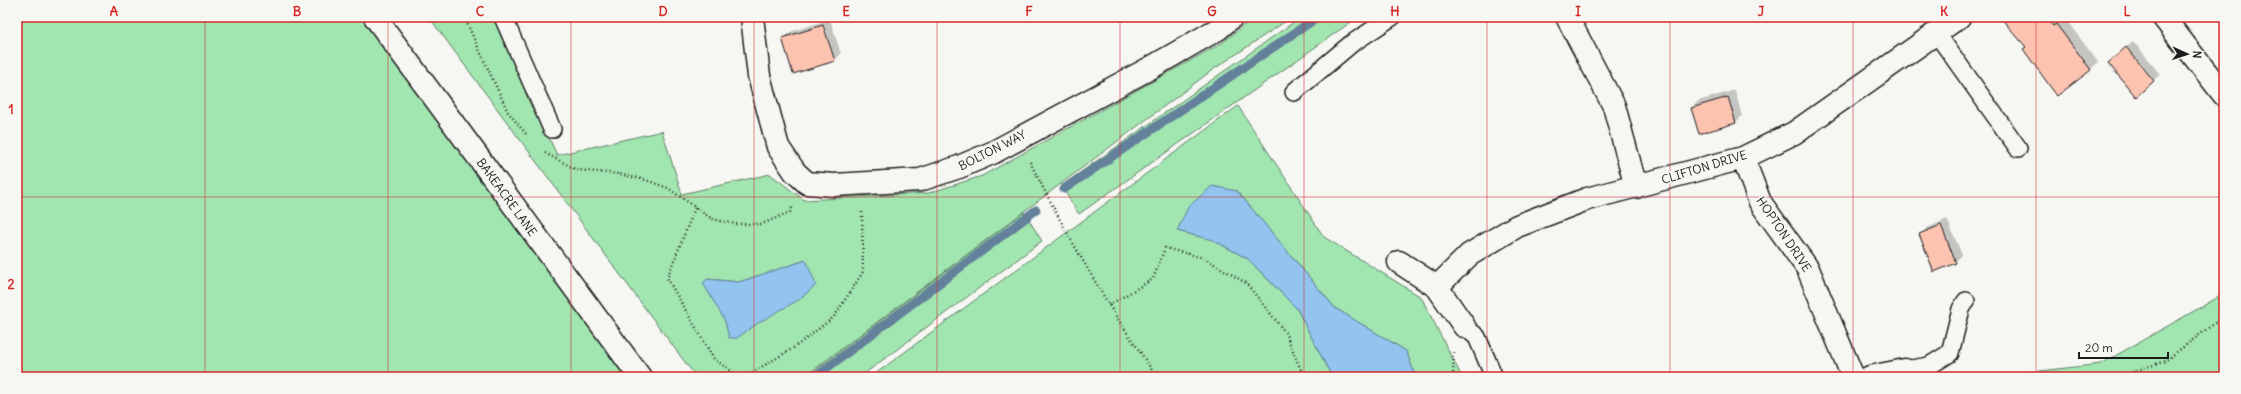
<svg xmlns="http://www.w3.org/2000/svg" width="2241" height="394" viewBox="0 0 2241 394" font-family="Delius,sans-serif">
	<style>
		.green { fill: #a1e5b0; stroke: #5e8066; fill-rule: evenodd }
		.water { fill: #92c4ef; stroke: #63819b }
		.shadow { fill: #0003 }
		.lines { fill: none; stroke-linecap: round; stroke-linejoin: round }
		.stream { stroke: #63819b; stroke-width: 9 }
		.building { fill: #fcc3b1; stroke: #1c1c1c }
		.lane-casing { stroke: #1c1c1c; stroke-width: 20 }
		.street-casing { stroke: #1c1c1c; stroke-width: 25 }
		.secondary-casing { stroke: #1c1c1c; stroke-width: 25 }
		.path { stroke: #1c1c1c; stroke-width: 2.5; stroke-dasharray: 1 3; stroke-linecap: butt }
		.lane { stroke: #f6f6f2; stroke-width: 17 }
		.street { stroke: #f6f6f2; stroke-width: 22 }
		.secondary { stroke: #f6f6f2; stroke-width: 22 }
		.grid { fill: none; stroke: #d62828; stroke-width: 1; stroke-opacity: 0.55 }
		.labels { text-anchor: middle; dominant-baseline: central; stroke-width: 3; stroke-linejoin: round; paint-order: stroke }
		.street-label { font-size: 12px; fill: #1c1c1c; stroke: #f6f6f2 }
		.neatline { fill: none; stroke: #d62828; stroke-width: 1.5 }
		.grid-label { font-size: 13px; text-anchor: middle; font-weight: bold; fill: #d62828 }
	</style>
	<rect width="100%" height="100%" fill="#f6f6f2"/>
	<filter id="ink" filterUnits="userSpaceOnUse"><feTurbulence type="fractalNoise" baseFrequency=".025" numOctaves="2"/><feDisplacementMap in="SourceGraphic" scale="8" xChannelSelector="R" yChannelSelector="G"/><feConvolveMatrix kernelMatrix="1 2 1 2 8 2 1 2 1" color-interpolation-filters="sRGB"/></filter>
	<g filter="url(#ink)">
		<path class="green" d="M 17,17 L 374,17 L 642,377 L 17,377 Z
			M 429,17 L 493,17 L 557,155 L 662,131 L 682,194 L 770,174 L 804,200 L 929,193 L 982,176 L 1222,43 L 1254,17 L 1292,17 L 1211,71 L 804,377 L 696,377 ZM 806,260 C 790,280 755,338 729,337 L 725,321 L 707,279 L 739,282 Z
			M 1301,17 L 1358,17 L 1079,214 L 1061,186 Z
			M 1238,106 L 1324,237 L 1421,297 L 1462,377 L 1416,377 L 1406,351 L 1335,308 L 1237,191 L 1177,231 L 1213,240 L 1248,259 L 1297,309 L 1332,377 L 871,377 Z
			M 1024,212 L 1042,241 L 860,377 L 806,377 Z
			M 2224,294 L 2224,377 L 1987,377 L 2101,364 Z"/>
		<path class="water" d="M 1212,186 L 1237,191 L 1335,308 L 1406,351 L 1416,377 L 1332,377 L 1297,309 L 1248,259 L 1213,240 L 1177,231 L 1188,207 Z
			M 806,260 L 816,285 L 800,299 L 758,323 L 737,338 L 729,338 L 725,321 L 703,283 L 707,279 L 739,282 Z"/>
		<path class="shadow" d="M 2004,17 L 2060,17 L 2062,19 L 2064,17 L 2098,62 L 2090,70 L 2027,47 Z
			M 830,19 L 841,54 L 834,61 L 783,38 L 790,32 Z
			M 2133,41 L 2160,74 L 2153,81 L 2109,63 Z
			M 1735,90 L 1742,116 L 1735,123 L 1692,108 L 1698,101 Z
			M 1947,219 L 1962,255 L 1955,262 L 1920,234 L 1927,228 Z"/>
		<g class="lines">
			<path class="stream" d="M 1064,189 L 1318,17
				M 815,377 L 1036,210"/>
		</g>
		<path class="building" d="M 2000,17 L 2045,17 L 2053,26 L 2056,24 L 2091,70 L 2057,96 L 2023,49 L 2026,47 Z
			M 823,25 L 835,61 L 793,74 L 782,38 Z
			M 2126,47 L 2154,81 L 2136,97 L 2108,63 Z
			M 1728,97 L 1736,123 L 1699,134 L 1691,108 Z
			M 1941,225 L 1956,263 L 1934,272 L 1919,234 Z"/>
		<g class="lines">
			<defs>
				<path id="lane" d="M 503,17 L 552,129
					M 1937,34 L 2018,148
					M 1294,92 L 1351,44 L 1392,17
					M 1464,326 L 1477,337 L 1494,377
					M 1905,370 L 1929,366 L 1950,353 L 1961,309 L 1966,301"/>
				<path id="street" d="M 752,17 L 759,76 L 778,147 L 795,172 L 807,183 L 834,185 L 920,180 L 959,167 L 992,153 L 1152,67 L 1218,29 L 1232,17
					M 1567,17 L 1614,106 L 1636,187
					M 1743,158 L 1760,202 L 1808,269 L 1853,377
					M 1399,262 L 1437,287 L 1464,326
					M 1437,287 L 1469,255 L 1517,226 L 1587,199 L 1743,158 L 1794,133 L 1959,17
					M 1870,377 L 1905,370"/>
				<path id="secondary" d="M 375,17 L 640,377
					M 2163,17 L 2224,95"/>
			</defs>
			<use href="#lane" class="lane-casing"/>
			<use href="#street" class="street-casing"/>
			<use href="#secondary" class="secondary-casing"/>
			<path class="path" d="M 464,17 L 508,112 L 526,134
				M 545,153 L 577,170 L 619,174 L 646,180 L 668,188 L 712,219 L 736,224 L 762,224 L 790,212 L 793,206
				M 1030,162 C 1054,210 1080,257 1108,303 C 1123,329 1141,351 1156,377
				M 695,208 L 667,278 L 714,359 L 740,377
				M 1109,305 L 1153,279 L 1165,248 L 1204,258 L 1246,283 L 1285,332 L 1304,377
				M 745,377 L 795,347 L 834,317 L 863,272 L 862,210
				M 1453,377 L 1454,349
				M 2118,377 L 2165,361 L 2224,316"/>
			<use href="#lane" class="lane"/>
			<use href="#street" class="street"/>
			<use href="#secondary" class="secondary"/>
		</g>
	</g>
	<path class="grid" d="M 205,17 L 205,377M 388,17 L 388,377M 571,17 L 571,377M 754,17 L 754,377M 937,17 L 937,377M 1120,17 L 1120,377M 1304,17 L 1304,377M 1487,17 L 1487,377M 1670,17 L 1670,377M 1853,17 L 1853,377M 2036,17 L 2036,377M 17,197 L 2224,197"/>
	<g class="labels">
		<g class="street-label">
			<text transform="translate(992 150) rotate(-27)">BOLTON WAY</text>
			<text transform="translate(1704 167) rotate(-17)">CLIFTON DRIVE</text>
			<text transform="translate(507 197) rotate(54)">BAKEACRE LANE</text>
			<text transform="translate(1784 234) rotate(56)">HOPTON DRIVE</text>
		</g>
	</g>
	<rect width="2241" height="394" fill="none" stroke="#f6f6f2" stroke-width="44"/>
	<g transform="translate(2187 54) rotate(93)" stroke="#f6f6f2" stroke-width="3" paint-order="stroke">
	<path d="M0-3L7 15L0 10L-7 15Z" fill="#1c1c1c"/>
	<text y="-6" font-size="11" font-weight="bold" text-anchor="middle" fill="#1c1c1c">N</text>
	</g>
	<path d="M2079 352v6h89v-6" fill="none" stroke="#1c1c1c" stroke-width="2"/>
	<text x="2085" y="352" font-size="12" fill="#1c1c1c" stroke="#f6f6f2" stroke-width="3" paint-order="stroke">20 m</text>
	<rect x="22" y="22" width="2197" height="350" class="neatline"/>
	<g class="grid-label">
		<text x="114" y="16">A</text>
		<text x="297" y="16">B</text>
		<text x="480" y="16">C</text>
		<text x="663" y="16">D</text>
		<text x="846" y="16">E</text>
		<text x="1029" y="16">F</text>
		<text x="1212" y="16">G</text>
		<text x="1395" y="16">H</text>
		<text x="1578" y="16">I</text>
		<text x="1761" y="16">J</text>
		<text x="1944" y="16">K</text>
		<text x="2127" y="16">L</text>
		<text x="11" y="114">1</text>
		<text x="11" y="289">2</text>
	</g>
</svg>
